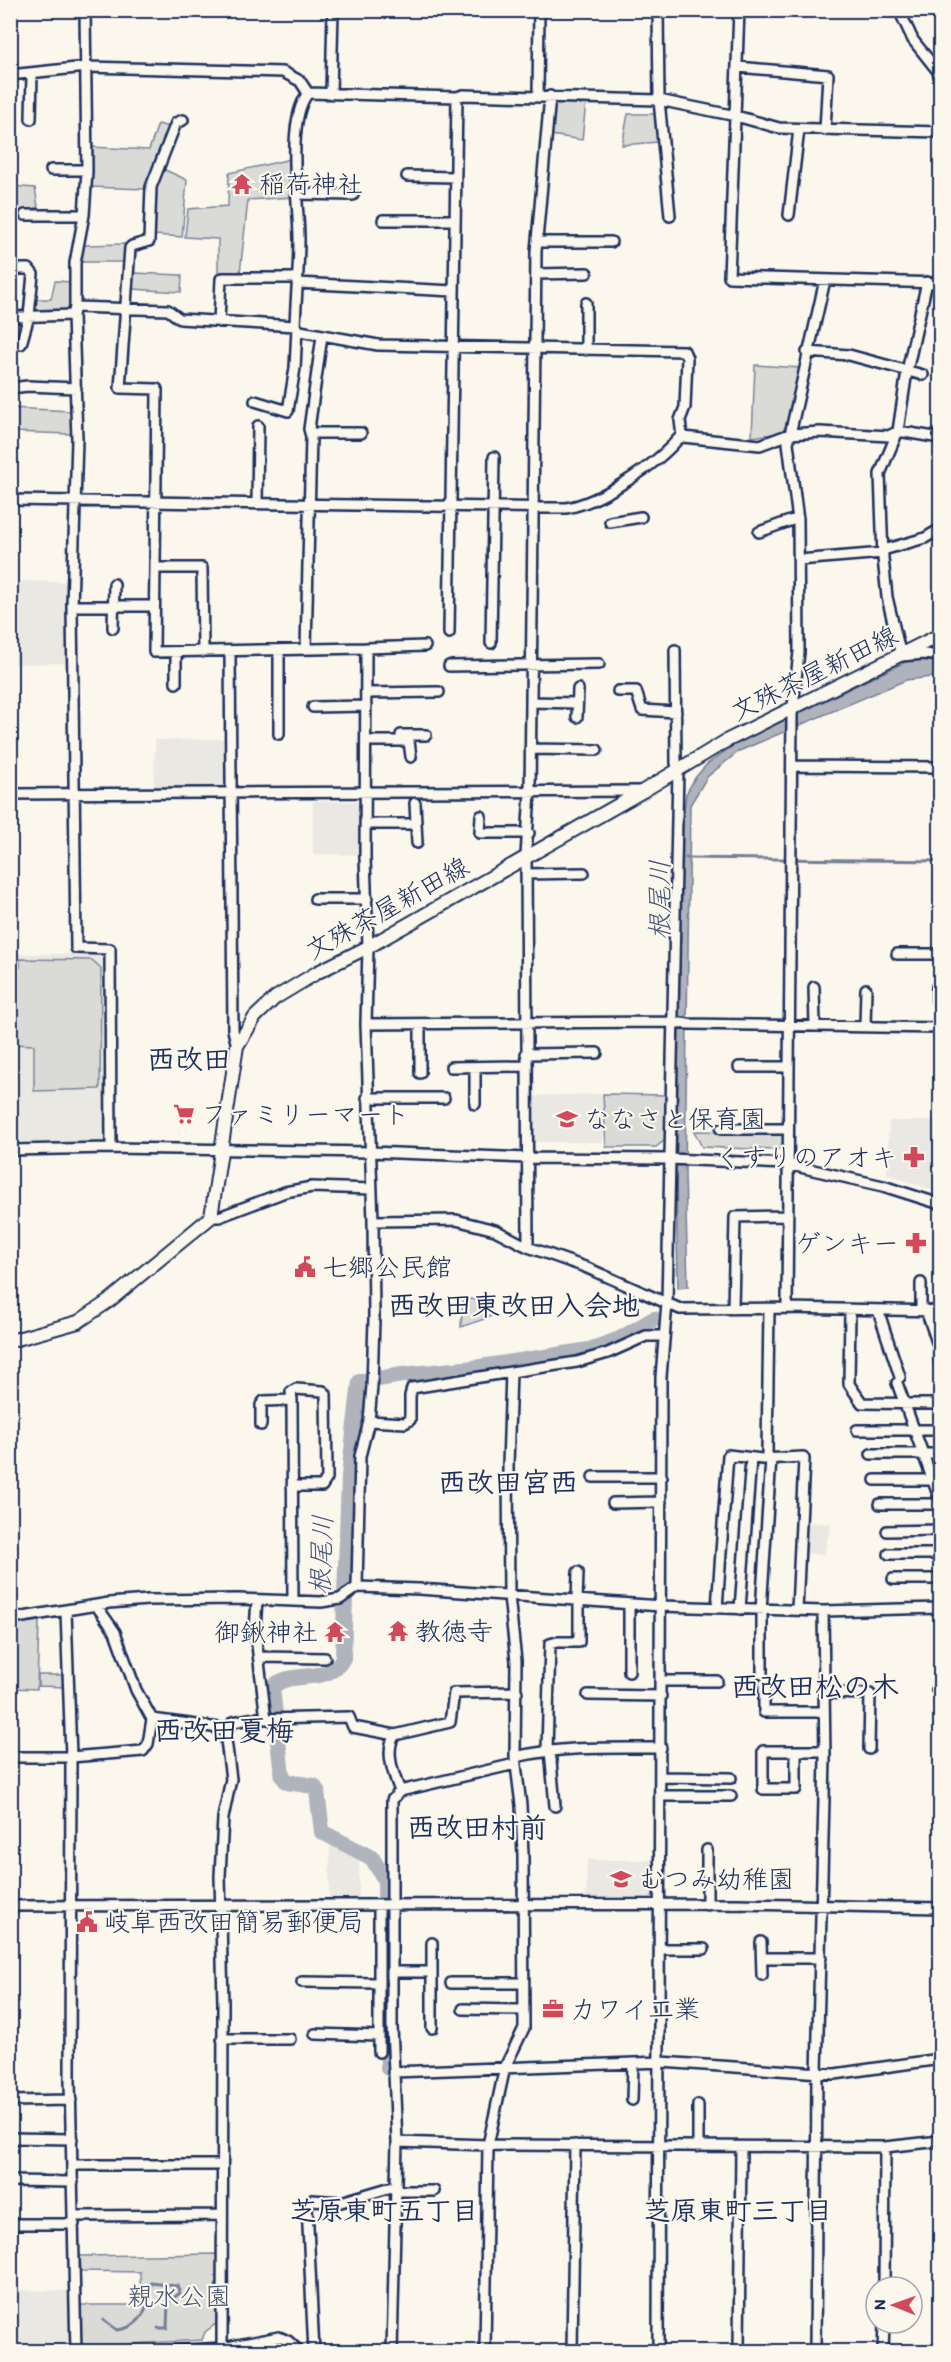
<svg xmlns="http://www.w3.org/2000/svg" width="951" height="2362" viewBox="0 0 951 2362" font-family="Itim,'Klee One',sans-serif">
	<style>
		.built { fill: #eae8e2 }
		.green { fill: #dadad7; stroke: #7a849a; stroke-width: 1.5 }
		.water { fill: #afb3bb; stroke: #747e96; stroke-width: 1.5 }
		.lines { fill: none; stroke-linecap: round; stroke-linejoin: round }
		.stream { stroke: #747e96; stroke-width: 3 }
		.river { stroke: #afb3bb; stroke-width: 16 }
		.minor-casing { stroke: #1b2f5e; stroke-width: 14 }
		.major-casing { stroke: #1b2f5e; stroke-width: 16 }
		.minor { stroke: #fbf7ec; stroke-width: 9 }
		.major { stroke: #fbf7ec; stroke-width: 12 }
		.labels { text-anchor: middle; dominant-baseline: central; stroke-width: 4.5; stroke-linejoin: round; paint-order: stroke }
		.poi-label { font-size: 26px; fill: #1b2f5e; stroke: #fbf7ec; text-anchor: start }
		.street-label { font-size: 26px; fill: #1b2f5e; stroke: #fbf7ec }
		.park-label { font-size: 26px; fill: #415176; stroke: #fbf7ec }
		.water-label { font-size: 27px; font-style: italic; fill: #47577a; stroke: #fbf7ec }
		.neighbourhood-label { font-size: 27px; font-weight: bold; fill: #1b2f5e; stroke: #fbf7ec }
		.quarter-label { font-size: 28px; font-weight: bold; fill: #1b2f5e; stroke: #fbf7ec }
	</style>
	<rect width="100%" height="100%" fill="#fbf7ec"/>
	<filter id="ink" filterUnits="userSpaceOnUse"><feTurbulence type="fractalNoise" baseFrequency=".0167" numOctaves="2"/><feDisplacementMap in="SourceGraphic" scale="12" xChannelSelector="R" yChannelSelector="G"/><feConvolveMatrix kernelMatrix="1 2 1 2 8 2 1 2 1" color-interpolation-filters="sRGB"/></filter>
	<g filter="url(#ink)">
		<path class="built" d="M 11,581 L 70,582 L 69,663 L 11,664 Z
			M 228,739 L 228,791 L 154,791 L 155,740 Z
			M 313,801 L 363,802 L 364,855 L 313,854 Z
			M 10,954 L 106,954 L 107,1140 L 105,1142 L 11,1142 Z
			M 603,1094 L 603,1142 L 531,1142 L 531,1096 Z
			M 889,1121 L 940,1121 L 940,1193 L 887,1174 Z
			M 805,1522 L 831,1524 L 824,1555 L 804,1553 Z
			M 330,1841 L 359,1853 L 359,1902 L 329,1902 Z
			M 587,1860 L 656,1860 L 657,1898 L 654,1901 L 586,1901 Z
			M 11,2290 L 72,2291 L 72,2351 L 11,2351 Z"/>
		<path class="green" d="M 555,101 L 586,102 L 582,140 L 551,135 Z
			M 628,114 L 657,114 L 658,142 L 622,145 Z
			M 158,124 L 169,127 L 147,189 L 88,187 L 91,147 L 149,150 Z
			M 291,159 L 294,197 L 248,200 L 240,273 L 218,272 L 218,239 L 185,237 L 188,209 L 228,206 L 229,173 Z
			M 163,169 L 187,180 L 182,237 L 154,235 L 154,186 Z
			M 11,186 L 35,188 L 38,207 L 21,212 L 11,210 Z
			M 126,244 L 125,262 L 79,262 L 83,245 Z
			M 133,273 L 182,275 L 181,292 L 132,289 Z
			M 55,281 L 72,282 L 72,304 L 65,311 L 33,311 L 34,299 L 51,299 Z
			M 755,365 L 801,368 L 789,423 L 780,433 L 752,437 Z
			M 10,408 L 72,411 L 72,434 L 11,432 Z
			M 20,959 L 92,960 L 101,968 L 100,1089 L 34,1091 L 34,1045 L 11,1044 L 11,967 L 20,967 Z
			M 603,1094 L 667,1095 L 665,1140 L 656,1147 L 606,1147 Z
			M 694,1131 L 784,1133 L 784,1147 L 776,1150 L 702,1147 Z
			M 463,1298 L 489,1302 L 490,1317 L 461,1327 Z
			M 11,1619 L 39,1621 L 37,1689 L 11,1688 Z
			M 38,1675 L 65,1675 L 65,1687 L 38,1686 Z
			M 217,2254 L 217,2323 L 205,2332 L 202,2340 L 81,2347 L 81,2305 L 141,2305 L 140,2272 L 81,2271 L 80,2256 Z"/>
		<path class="water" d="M 916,659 L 940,659 L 940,676 L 906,680 L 739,751 L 707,777 L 690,805 L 685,1173 L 688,1287 L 678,1288 L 676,1176 L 682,828 L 686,794 L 695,778 L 707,764 L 737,743 L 905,662 Z"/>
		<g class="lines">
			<path class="stream" d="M 686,858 L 940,861
				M 104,2320 L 117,2330 C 144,2327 148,2306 151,2283 L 177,2286 L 180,2293 L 168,2302 L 167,2328 L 158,2328"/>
			<path class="river" d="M 388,2068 L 385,1880 L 372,1858 L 322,1832 L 317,1791 L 314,1786 L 287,1782 L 282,1775 L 272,1688 C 291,1667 328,1688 343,1658 L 349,1476 L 360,1382 L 402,1375 L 474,1368 L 589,1350 L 620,1339 L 654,1319"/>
			<defs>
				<path id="minor" d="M 85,10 L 87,171 L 84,215 L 75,263 L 75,307 L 73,315 L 77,439 L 72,606 L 76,948 L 110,949 L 111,1148
					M 658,10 L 659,100 L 670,216
					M 739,10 L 729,277 L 940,283
					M 899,10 L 913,40 L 940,74
					M 738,67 L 828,75 L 825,130
					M 10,75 L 86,67 L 283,72 L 300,81 L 308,93
					M 308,93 L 457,97 L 463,95 L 659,100 L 736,116 L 779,128 L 940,132
					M 331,94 L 333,10
					M 538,96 L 539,10
					M 31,119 L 32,73
					M 183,120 L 176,123 L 151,187 L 149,241 L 132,246 L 130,248 L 120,388 L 157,389 L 154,652 L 366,648 L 365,857 L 368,947 L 366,1024 L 373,1221 L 374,1319 L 372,1386 L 369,1421 L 360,1456 L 357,1587
					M 51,170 L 86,170
					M 407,176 L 454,177
					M 297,194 L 353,195
					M 25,215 L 84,215
					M 789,215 L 799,129
					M 383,220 L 454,220
					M 537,242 L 611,242
					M 10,269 L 29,269 L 33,274 L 29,316 L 21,344
					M 536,274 L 587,273
					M 927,282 L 907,371 L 898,431 L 880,474 L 883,558 L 887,597 L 901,656 L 924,654 L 940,656
					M 297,283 L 454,291
					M 586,303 L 586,350
					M 75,307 L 168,310 L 180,319 L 295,326 L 300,331 L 378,345 L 684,351 L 687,358 L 685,407 L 680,420 L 682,437
					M 10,317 L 73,315
					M 219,322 L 221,279 L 223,278 L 297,278
					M 295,326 C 296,297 299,268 299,239 C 299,202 285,122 308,93
					M 807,352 L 849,355 L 923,375
					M 10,388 L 28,386 L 76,388
					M 255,401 L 288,411 L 295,368 L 297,328
					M 310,433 L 361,433
					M 10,500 L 566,508 C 600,503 657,464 678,439 L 683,437 L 760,445 L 790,434 L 820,432 L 889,436 L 898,431 L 940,438
					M 257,504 L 258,426
					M 610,522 L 641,517
					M 759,532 L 798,518
					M 883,550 L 925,538 L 940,529
					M 799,560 L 883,553
					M 155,568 L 202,568 L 203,652
					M 72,606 L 154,606
					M 113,628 L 114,584
					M 449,633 L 457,97
					M 491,643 L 494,457
					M 366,648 L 425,646
					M 306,649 L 311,436 L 309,429 L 322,336
					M 279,651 L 279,734
					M 176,652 L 176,683
					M 230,652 L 233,1030 L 237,1046
					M 449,666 L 599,664
					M 618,691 L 636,691 L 642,710 L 676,712
					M 366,693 L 439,692
					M 531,702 L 577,703
					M 313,707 L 366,706
					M 577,717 L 578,689
					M 401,735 L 426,735
					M 366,741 L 409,741 L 411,757
					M 530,749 L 597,750
					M 792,766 L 940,767
					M 10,794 L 641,791
					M 415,803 L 417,843
					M 481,816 L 480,833 L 529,833
					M 366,824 L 416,824
					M 526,874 L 584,873
					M 315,899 L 367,899
					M 897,954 L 940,954
					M 814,987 L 815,1025
					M 937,1000 L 937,987 L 940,987
					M 366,1024 L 673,1022 L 688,1024 L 940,1028
					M 420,1024 L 420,1073
					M 865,1026 L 866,989
					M 526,1054 L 597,1053
					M 451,1067 L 526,1066
					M 739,1067 L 788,1067
					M 367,1098 L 444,1098
					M 475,1104 L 475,1067
					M 721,1129 L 788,1129
					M 10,1150 L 111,1148 L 370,1152 L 528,1158 L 669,1159 L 787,1164 L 883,1186 L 940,1204
					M 211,1217 L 219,1217 L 285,1192 L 312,1187 L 372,1189
					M 373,1221 L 456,1220 L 495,1230 L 528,1247 L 585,1267 L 680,1309 L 787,1308 L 940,1311
					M 528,1247 L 526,856 L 530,792 L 536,251 L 550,96
					M 921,1283 L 921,1310
					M 787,1308 L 792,715 L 799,652 L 798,520 L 788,443 L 825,280
					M 733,1309 L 735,1217 L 786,1216
					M 850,1310 L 849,1384 L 862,1403 L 940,1404
					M 878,1310 L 900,1377
					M 926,1310 L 939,1348 L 940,1366
					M 511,1372 L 577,1362 L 608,1353 L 646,1336 L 663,1336
					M 897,1383 L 940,1500
					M 292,1400 L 291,1392 L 296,1389 L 323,1391 L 326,1394 L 327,1478 L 322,1486 L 292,1486
					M 369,1421 L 405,1423 L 410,1420 L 410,1396 L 412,1388 L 511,1372 L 508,1465 L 509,1596 L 516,1661 L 515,1757 L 521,1805 L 523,1855 L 524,2028 L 505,2067 L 488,2145 L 485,2352
					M 261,1425 L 261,1405 L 264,1401 L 292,1400 L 293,1601
					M 857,1430 L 940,1430
					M 871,1454 L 940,1454
					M 593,1477 L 662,1477
					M 875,1480 L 940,1480
					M 613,1503 L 661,1502
					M 880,1504 L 940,1504
					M 887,1531 L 940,1530
					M 889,1554 L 940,1554
					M 893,1579 L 940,1579
					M 577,1601 L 578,1572
					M 629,1604 L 629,1672
					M 96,1605 L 115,1632 L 136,1690 L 152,1719 L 227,1729
					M 717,1608 L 728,1455 L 762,1459 L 803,1457 L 804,1459 L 797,1610
					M 740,1609 L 751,1458
					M 761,1610 L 771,1459 L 767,1454 L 769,1309
					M 66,1611 L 71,1757 L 70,2080 L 76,2352
					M 10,1616 L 23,1617 L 109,1603 L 148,1600 L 238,1599 L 321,1602 L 340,1599 L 357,1587 L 419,1589 L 661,1606 L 823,1611 L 940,1608
					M 259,1657 L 325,1658
					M 762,1674 L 762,1610
					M 661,1681 L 717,1681
					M 764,1684 L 764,1712 L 824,1712
					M 937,1690 L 940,1690
					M 824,1693 L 870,1694 L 869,1749
					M 588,1695 L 661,1696
					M 266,1719 L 349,1717 L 353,1727 L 395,1735
					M 547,1750 L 550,1644 L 557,1642 L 579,1642 L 579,1601
					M 550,1750 L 555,1806
					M 796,1751 L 796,1789 L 763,1789 L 763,1751 L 825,1751
					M 10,1757 L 71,1757 L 143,1751 L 148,1744 L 152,1719
					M 515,1757 C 564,1746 611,1748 661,1748
					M 661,1777 L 731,1778
					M 400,1791 C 394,1776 384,1750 395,1735 L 450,1722 L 454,1693 L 517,1692
					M 661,1796 L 731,1796
					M 707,1850 L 707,1905
					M 10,1906 L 737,1904 L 940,1908
					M 761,1942 L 762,1975
					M 660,1949 L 704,1949
					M 763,1958 L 821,1958
					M 393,1972 L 432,1972
					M 302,1982 L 379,1983 L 379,1905
					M 379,1983 L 379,2052
					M 451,1983 L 523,1983
					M 463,2009 L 523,2010
					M 432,2028 L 432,1943
					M 315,2034 L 379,2036
					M 222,2039 L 290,2039
					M 393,2072 L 661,2062 L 835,2074 L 940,2059
					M 632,2100 L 633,2063
					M 10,2101 L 71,2100
					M 698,2105 L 698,2147
					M 10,2138 L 72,2139
					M 397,2142 L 488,2145 L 885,2147 L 940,2141
					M 73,2165 L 222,2165
					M 10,2181 L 73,2182
					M 395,2191 L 434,2191
					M 74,2216 L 222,2215
					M 10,2224 L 74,2224
					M 884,2287 L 885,2147
					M 222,2348 L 223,2004 L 220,1876 L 223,1818 L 231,1779 L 225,1732 L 233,1722 L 255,1718 L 266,1719 L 255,1629 L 257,1600
					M 156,2352 L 222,2348 L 279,2337 L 288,2341 L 300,2352
					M 271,2352 L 272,2352
					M 314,2352 L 307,2205 L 312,2200 L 341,2202 L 395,2186
					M 392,2352 L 397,2142 L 392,2026 L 392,1800 L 400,1791 L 515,1764
					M 572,2352 L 575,2145
					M 658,2352 L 661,1377 L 667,1303 L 678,770 L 676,763 L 675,650
					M 739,2352 L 741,2147
					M 815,2352 L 817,2073 L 825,1759 L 823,1611
					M 883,2352 L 884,2323"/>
				<path id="major" d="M 10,1341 L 78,1322 L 109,1301 L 211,1217 L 237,1046 L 255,1017 L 275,998 L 318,972 L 368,947 L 643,791 L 726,741 L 940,635"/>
			</defs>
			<use href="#minor" class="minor-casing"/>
			<use href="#major" class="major-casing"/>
			<use href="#minor" class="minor"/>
			<use href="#major" class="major"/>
		</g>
	</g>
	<defs>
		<symbol id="temple-bare" viewBox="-9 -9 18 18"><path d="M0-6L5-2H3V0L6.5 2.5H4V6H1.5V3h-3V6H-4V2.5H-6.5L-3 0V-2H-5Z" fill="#d1495b" stroke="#fbf7ec" stroke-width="2.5" paint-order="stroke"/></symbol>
		<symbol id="supermarket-bare" viewBox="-9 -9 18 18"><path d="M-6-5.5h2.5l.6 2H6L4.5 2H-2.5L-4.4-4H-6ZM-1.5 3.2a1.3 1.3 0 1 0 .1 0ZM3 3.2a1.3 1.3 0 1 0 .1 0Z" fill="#d1495b" stroke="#fbf7ec" stroke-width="2.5" paint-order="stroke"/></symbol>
		<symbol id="school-bare" viewBox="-9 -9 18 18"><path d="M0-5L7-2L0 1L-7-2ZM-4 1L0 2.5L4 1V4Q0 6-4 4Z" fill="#d1495b" stroke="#fbf7ec" stroke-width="2.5" paint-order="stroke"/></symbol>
		<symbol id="pharmacy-bare" viewBox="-9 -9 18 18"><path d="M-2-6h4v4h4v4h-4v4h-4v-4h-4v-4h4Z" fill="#d1495b" stroke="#fbf7ec" stroke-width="2.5" paint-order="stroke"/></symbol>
		<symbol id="civic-bare" viewBox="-9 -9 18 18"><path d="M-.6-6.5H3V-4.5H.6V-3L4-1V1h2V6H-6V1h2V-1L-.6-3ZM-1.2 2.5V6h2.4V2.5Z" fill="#d1495b" stroke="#fbf7ec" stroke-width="2.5" paint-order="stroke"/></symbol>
		<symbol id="office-bare" viewBox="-9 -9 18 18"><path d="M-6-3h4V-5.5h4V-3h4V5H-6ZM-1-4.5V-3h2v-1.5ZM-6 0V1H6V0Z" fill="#d1495b" stroke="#fbf7ec" stroke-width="2.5" paint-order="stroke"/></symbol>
	</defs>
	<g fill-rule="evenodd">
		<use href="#temple-bare" x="227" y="169" width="30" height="30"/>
		<use href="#supermarket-bare" x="169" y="1099" width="30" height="30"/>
		<use href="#school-bare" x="552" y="1104" width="30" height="30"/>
		<use href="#pharmacy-bare" x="899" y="1142" width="30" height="30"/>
		<use href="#pharmacy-bare" x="901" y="1228" width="30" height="30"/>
		<use href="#civic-bare" x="290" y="1252" width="30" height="30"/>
		<use href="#temple-bare" x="383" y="1616" width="30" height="30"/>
		<use href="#temple-bare" x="320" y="1617" width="30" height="30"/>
		<use href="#school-bare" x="606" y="1864" width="30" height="30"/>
		<use href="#civic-bare" x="72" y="1907" width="30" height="30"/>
		<use href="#office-bare" x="538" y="1994" width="30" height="30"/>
	</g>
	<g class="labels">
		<g class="poi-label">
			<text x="259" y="184">稲荷神社</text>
			<text x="201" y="1114">ファミリーマート</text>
			<text x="584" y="1119">ななさと保育園</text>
			<text x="897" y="1157" text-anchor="end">くすりのアオキ</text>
			<text x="899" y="1243" text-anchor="end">ゲンキー</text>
			<text x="322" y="1267">七郷公民館</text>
			<text x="415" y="1631">教徳寺</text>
			<text x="318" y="1632" text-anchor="end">御鍬神社</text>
			<text x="638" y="1879">むつみ幼稚園</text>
			<text x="104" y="1922">岐阜西改田簡易郵便局</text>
			<text x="570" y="2009">カワイ工業</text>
		</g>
		<g class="street-label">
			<text transform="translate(814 673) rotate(-26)">文殊茶屋新田線</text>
			<text transform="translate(387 908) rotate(-29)">文殊茶屋新田線</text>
		</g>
		<g class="park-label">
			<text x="179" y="2296">親水公園</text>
		</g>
		<g class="water-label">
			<text transform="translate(659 900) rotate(-90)">根尾川</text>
			<text transform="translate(321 1555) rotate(-88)">根尾川</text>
		</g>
		<g class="neighbourhood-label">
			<text x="384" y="2210">芝原東町五丁目</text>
			<text x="738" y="2210">芝原東町三丁目</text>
		</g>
		<g class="quarter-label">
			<text x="189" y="1059">西改田</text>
			<text x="514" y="1305">西改田東改田入会地</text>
			<text x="508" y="1482">西改田宮西</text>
			<text x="815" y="1686">西改田松の木</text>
			<text x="224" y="1730">西改田夏梅</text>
			<text x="477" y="1827">西改田村前</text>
		</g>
	</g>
	<rect width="951" height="2362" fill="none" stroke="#fbf7ec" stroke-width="36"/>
	<rect x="18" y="18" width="915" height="2326" fill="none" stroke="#1b2f5e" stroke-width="2" filter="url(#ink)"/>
	<g transform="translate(894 2305) rotate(271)"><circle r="28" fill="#fbf7ec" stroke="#a1a7b3" stroke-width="1.5"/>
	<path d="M0-4.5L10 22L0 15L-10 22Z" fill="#d1495b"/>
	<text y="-9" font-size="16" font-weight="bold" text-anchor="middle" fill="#1b2f5e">N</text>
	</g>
</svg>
